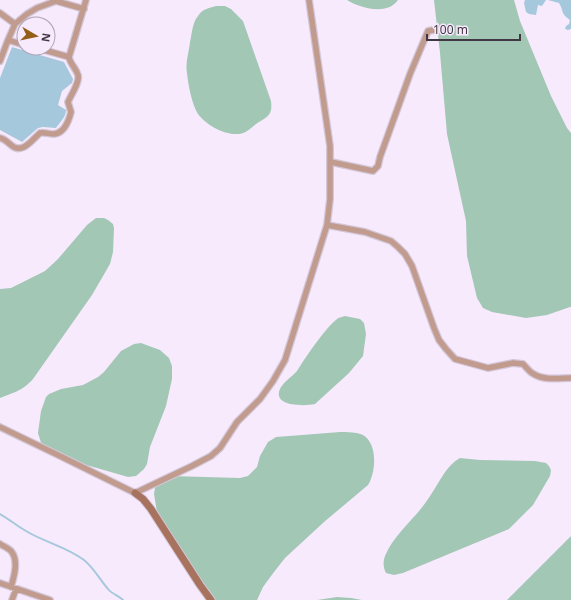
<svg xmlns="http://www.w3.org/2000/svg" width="571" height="600" viewBox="0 0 571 600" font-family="'Noto Sans',sans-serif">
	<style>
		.forest { fill: #a2c7b5 }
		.water { fill: #a5c8dc }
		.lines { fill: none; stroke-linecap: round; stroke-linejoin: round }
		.stream { stroke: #a5c8dc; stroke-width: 2 }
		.street-casing { stroke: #d3c6d8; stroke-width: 8 }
		.secondary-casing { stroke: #d3c6d8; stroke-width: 9 }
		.street { stroke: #c19c8e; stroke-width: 5.5 }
		.secondary { stroke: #a7735f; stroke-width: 7 }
	</style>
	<rect width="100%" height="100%" fill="#f8eafd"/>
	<path class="forest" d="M 347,0 L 398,0 C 387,16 360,8 347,0 Z
		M 434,0 L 514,0 L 520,21 L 551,96 L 567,128 L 571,133 L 571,307 L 570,307 L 547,315 L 526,318 L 492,312 L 483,308 L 477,298 L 467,256 L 466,221 L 447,134 L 440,53 Z
		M 216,6 L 225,6 L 231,9 L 243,21 L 271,101 C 273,116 267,117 256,124 C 251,128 245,134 238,134 C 224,135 206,125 198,114 C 192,105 188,84 187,73 C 185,63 189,52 190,42 C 192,34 192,23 198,16 C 202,9 209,8 216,6 Z
		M 96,218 L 104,218 L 108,220 L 113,224 L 114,228 L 113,252 L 110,264 L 92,295 L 33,379 C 22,391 15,392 0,398 L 0,289 L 11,288 L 45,271 L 58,259 L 87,225 Z
		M 345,316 L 360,319 L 364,323 L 366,334 L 363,356 L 349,373 L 315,404 C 306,406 276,407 279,392 C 281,383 291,378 297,371 C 299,368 301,364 304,360 C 313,347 325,329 337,319 C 339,317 343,317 345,316 Z
		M 141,343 L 160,350 L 169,358 L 172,366 L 172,379 L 166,406 L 150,447 L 147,464 L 144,469 L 136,476 L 128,477 L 83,464 L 60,459 L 42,446 L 38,433 L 41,411 L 46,397 L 49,394 L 61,389 L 83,385 L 98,377 L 104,372 L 121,351 L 134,344 Z
		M 340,432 C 348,432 356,432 363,435 C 378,444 376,472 368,485 L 324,522 L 285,558 L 274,572 L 263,587 L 257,600 L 207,600 L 157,512 L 154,494 L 155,488 L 160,479 L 171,476 L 240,478 L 248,476 L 257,467 L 260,456 L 268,442 L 276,437 L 302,435 Z
		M 460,458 L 480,460 L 535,461 L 546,463 L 549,466 L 551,470 L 550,476 L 533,505 L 509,529 L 403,573 L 394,575 L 386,573 C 383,567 383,562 385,556 C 394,534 416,518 428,499 C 438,486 445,466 460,458 Z
		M 571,536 L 571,600 L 507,600 Z
		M 337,597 L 351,598 L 362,600 L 317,600 Z"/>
	<path class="water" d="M 525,0 L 546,0 L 542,6 L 538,5 L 536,15 L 529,14 L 526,12 L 524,3 Z
		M 548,0 L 571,0 L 571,29 L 568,30 L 565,29 L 566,26 L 569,24 L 570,20 C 560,13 564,11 559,3 Z
		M 12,47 L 64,62 L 73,79 L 72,83 L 62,91 L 58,105 L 66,110 C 66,117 60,122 56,128 L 43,127 L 38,128 L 22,142 L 0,130 L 0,78 Z"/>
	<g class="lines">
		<path class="stream" d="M 0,514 C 9,519 17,526 26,531 C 44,542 67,547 84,560 C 94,568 100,580 108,589 C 112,594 119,596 123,600"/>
		<defs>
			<path id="street" d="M 0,13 L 15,24
				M 8,40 L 24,45
				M 37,48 L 69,57
				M 0,61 L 8,40 L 15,24 L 27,14 L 37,8 L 56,1 L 84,9
				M 0,138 C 5,139 7,142 11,145 C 22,155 32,140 40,133 C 45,132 49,134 54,134 C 64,133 69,120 71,112 L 68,102 C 71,95 80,82 78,75 C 76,68 70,64 69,57 L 86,0
				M 331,162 L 373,171 L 378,166 L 380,157 L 410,74 L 428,31 L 439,29
				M 327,225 L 365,232 L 391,241 L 398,247 L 405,254 L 412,266 L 434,328 L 439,340 L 446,349 L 455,359 L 488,368 L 513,363 L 523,364 C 526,367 529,371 532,373 C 543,381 559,378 571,378
				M 0,427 L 58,455 L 135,493 L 192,466 L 211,456 L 220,448 L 237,422 L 260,399 L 273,381 L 285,360 L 327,225 L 330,199 L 330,146 L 309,0
				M 0,544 C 3,546 8,548 11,551 C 19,560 14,577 11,587
				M 0,583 L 50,600
				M 12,600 L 16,589"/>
			<path id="secondary" d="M 135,493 L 143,499 L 151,509 L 200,585 L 211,600"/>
		</defs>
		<use href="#street" class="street-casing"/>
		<use href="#secondary" class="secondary-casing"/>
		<use href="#street" class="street"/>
		<use href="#secondary" class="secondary"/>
	</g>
	<g transform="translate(36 36) rotate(99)"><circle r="19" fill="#f8eafd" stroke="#aea2b3"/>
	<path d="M0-3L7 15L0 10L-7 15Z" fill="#945e16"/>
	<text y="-6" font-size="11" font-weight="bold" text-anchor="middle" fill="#403743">N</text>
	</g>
	<path d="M427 34v6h93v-6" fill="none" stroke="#403743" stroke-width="2"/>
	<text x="433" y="34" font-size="12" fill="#403743" stroke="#f8eafd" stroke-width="3" paint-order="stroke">100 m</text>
</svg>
